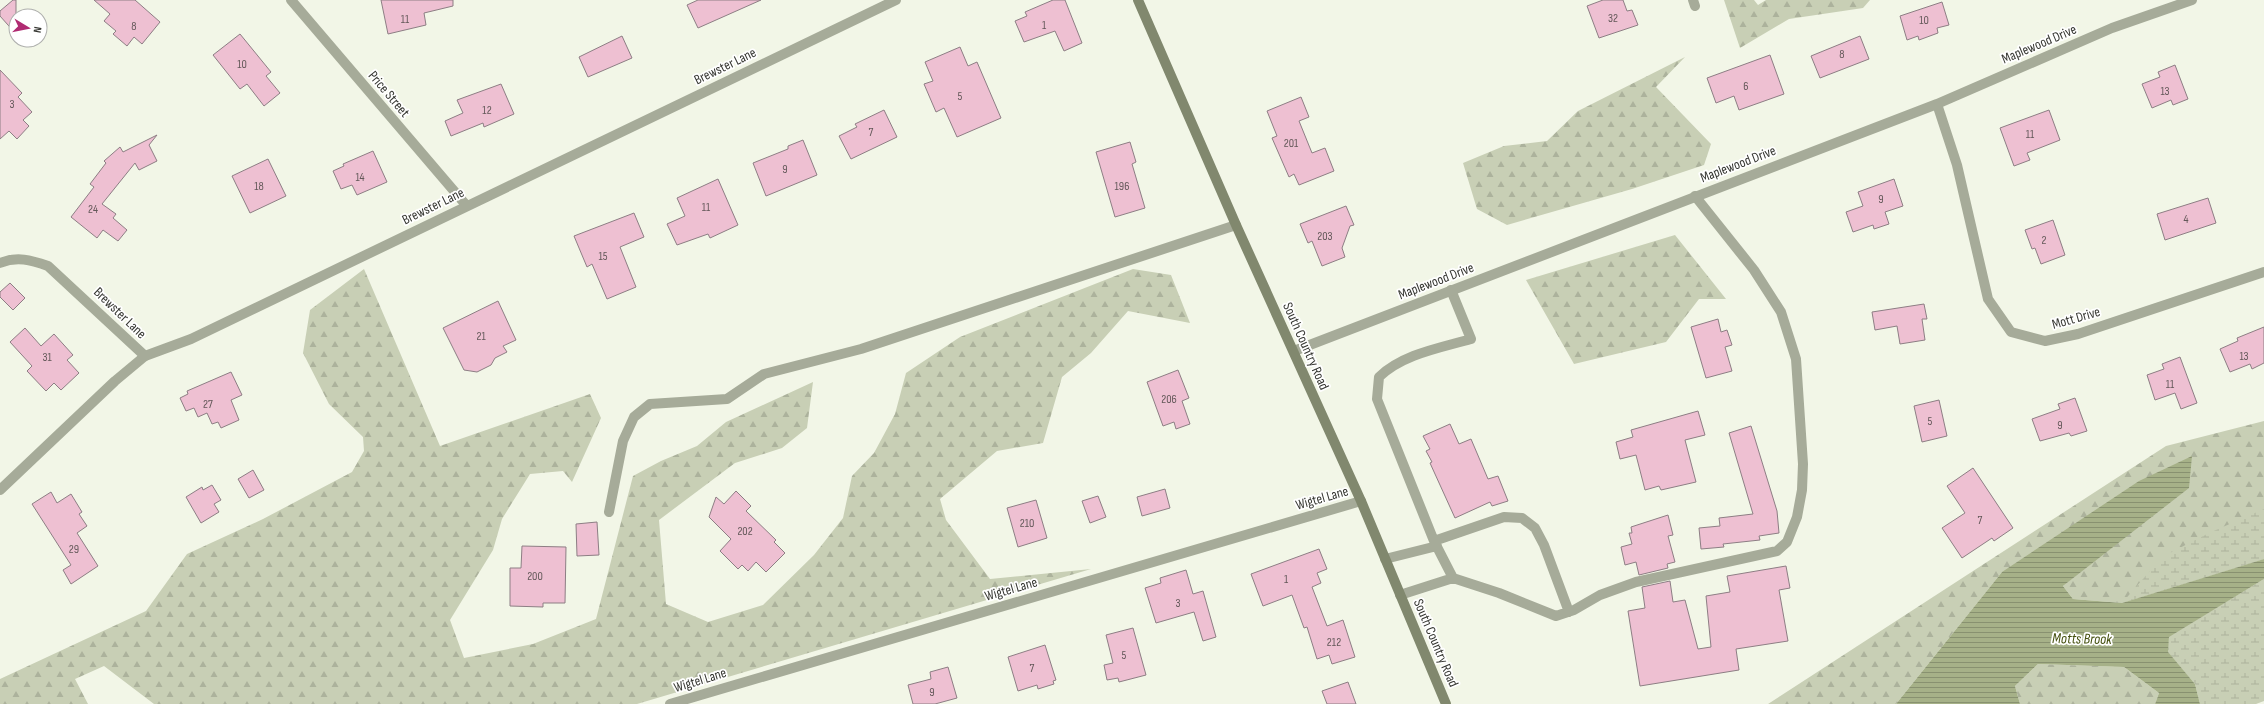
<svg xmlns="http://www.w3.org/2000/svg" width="2264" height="704" viewBox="0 0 2264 704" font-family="'Sofia Sans Condensed',sans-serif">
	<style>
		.forest { fill: url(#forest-firs) }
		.wetland { fill: url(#wetland-marsh) }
		.water { fill: url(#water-rules) }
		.building { fill: #eec0d2; stroke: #8d7e84 }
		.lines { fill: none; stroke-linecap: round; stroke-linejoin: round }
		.lane { stroke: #a6ab99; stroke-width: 10 }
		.street { stroke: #a6ab99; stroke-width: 10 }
		.secondary { stroke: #81886e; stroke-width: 10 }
		.labels { text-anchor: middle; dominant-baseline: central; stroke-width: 3.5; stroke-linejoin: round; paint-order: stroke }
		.number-label { font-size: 12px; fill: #635859 }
		.street-label { font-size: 14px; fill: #353631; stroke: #fff }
		.water-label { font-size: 15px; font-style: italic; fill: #45500f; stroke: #fff }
	</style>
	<defs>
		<pattern id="forest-firs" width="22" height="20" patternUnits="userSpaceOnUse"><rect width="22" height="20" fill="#c8cfb5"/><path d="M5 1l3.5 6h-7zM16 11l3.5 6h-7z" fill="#acb29c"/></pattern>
		<pattern id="wetland-marsh" width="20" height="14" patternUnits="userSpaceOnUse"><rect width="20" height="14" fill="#c8cfb5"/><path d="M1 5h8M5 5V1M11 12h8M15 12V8" fill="none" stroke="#acb29c"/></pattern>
		<pattern id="water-rules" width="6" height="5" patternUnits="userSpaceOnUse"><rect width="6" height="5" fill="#a6b188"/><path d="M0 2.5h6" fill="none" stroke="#889170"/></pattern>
	</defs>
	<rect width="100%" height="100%" fill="#f2f6e7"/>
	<path class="forest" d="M 1724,0 L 1754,0 L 1758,5 L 1766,0 L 1870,0 L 1863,8 L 1789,19 L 1740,48 Z
		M 1685,57 L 1656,87 L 1711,144 L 1704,165 L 1632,189 L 1507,225 L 1477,209 L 1463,163 L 1504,146 L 1547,141 L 1578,111 Z
		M 1675,235 L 1726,299 L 1699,299 L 1666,342 L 1574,364 L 1526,280 Z
		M 364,269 L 440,446 L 590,394 L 601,418 L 572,482 L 563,471 L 530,474 L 502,519 L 493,550 L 450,620 L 464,658 L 533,644 L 596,619 L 633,476 L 661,461 L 697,446 L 726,422 L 813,382 L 807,428 L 782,448 L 735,463 L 659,520 L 666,604 L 708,622 L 763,605 L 814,555 L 843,518 L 852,476 L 874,453 L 895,414 L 906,373 L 960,337 L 1133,269 L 1171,275 L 1190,323 L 1128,311 L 1091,353 L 1062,377 L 1043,443 L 997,451 L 940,499 L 946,520 L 990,579 L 1091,569 L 637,704 L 154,704 L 104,666 L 75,679 L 88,704 L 0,704 L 0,679 L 146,611 L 187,554 L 263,519 L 352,472 L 364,451 L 363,437 L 329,404 L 303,353 L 310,310 Z
		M 2264,421 L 2264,559 L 2122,603 L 2073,599 L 2063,586 L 2088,565 L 2002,572 L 1896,704 L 1768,704 L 2166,446 Z
		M 2038,664 L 2124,667 L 2159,693 L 2155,704 L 2020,704 L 2015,686 Z"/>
	<path class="wetland" d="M 2264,509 L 2264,559 L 2122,603 L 2162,557 L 2209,533 Z
		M 2264,579 L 2264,701 L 2256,704 L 2200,704 L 2195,684 L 2167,652 L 2169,636 Z"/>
	<path class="water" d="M 2192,456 L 2189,488 L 2063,586 L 2073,599 L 2122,603 L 2264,559 L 2264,579 L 2169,637 L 2168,652 L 2195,684 L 2200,704 L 2155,704 L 2159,693 L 2124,667 L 2038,664 L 2015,686 L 2020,704 L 1896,704 L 2002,572 L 2139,481 Z"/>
	<path class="building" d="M 13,0 L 16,0 L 16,34 L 0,16 L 0,11 Z
		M 94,0 L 135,0 L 160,22 L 142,44 L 134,37 L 127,46 L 113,34 L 116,31 L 104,21 L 110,14 Z
		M 381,0 L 453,0 L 453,6 L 424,13 L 426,25 L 388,34 Z
		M 698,0 L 761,0 L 698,28 L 687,5 Z
		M 1053,0 L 1065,0 L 1082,43 L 1064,51 L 1055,31 L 1024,42 L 1015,21 L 1027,16 L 1025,12 Z
		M 1603,0 L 1623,0 L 1627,11 L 1632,10 L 1638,25 L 1599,38 L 1587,6 Z
		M 1942,2 L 1949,25 L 1937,28 L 1938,33 L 1919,40 L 1918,36 L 1907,40 L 1900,16 Z
		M 240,34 L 271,72 L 266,76 L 280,93 L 264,106 L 247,84 L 240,89 L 213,55 Z
		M 622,36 L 632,58 L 588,77 L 579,57 Z
		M 1860,36 L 1869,59 L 1820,78 L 1811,56 Z
		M 960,47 L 968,66 L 977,62 L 1001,118 L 957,137 L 944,108 L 936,112 L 924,84 L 933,81 L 925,62 Z
		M 1770,55 L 1784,94 L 1739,110 L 1734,96 L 1716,103 L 1707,78 Z
		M 2175,65 L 2188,99 L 2173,105 L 2171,100 L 2152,108 L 2142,84 L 2160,77 L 2158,72 Z
		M 0,70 L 22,93 L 18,97 L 32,112 L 23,120 L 29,126 L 17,139 L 9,131 L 0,139 Z
		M 501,84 L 514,114 L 484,127 L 483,123 L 451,136 L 445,121 L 463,113 L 457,100 Z
		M 1301,97 L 1309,117 L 1299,121 L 1312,153 L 1325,148 L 1334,171 L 1299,185 L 1294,174 L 1289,177 L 1272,138 L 1277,136 L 1267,111 Z
		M 884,110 L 897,137 L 851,159 L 839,136 L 857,127 L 855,124 Z
		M 2049,110 L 2060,140 L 2027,153 L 2030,160 L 2014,166 L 2000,128 Z
		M 157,135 L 149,145 L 157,161 L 139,170 L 135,163 L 102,204 L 116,214 L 113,218 L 127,230 L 118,241 L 103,230 L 97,238 L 71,217 L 94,187 L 90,184 L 106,163 L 104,161 L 120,147 L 123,152 Z
		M 803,140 L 817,175 L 766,196 L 753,163 L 788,149 L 788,146 Z
		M 1130,142 L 1136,162 L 1132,164 L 1145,208 L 1115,217 L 1096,152 Z
		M 373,151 L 387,182 L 357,195 L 352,185 L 341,189 L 333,171 L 344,166 L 343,164 Z
		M 268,159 L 286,196 L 250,213 L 232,176 Z
		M 718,179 L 738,225 L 710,238 L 708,234 L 677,245 L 667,224 L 685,216 L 677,198 Z
		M 1894,179 L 1903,206 L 1885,212 L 1889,224 L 1874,229 L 1873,225 L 1853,232 L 1846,212 L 1863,206 L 1858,192 Z
		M 2208,198 L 2216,223 L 2165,240 L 2157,214 Z
		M 1346,206 L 1354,225 L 1350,226 L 1342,248 L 1345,257 L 1322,266 L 1312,241 L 1308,243 L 1300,224 Z
		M 634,213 L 644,237 L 620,247 L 636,287 L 607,299 L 592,264 L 587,267 L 574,236 Z
		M 2053,220 L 2065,255 L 2041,264 L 2035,248 L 2032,249 L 2025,230 Z
		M 10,283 L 25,298 L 13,310 L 0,297 L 0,292 Z
		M 498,301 L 516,340 L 503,346 L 507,352 L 495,358 L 491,365 L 477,372 L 464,370 L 443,328 Z
		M 1924,304 L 1927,319 L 1922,319 L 1925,340 L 1900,344 L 1897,326 L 1875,330 L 1872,312 Z
		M 1718,319 L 1721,332 L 1727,330 L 1732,345 L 1725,347 L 1732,371 L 1706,378 L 1691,327 Z
		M 2264,327 L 2264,363 L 2252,369 L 2250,364 L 2230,372 L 2220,349 L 2238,341 L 2237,338 Z
		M 25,328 L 41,346 L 54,334 L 73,355 L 67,360 L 79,373 L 61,390 L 54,383 L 46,391 L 27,371 L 32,366 L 10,342 Z
		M 2180,357 L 2197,403 L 2181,409 L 2175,393 L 2155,400 L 2147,375 L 2164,369 L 2162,364 Z
		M 1178,370 L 1189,398 L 1182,401 L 1190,424 L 1176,429 L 1174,422 L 1163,426 L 1147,382 Z
		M 231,372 L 242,395 L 231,400 L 239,420 L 221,428 L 218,422 L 212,424 L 207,413 L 198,417 L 194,408 L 186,411 L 180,398 L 188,394 L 187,391 Z
		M 2075,398 L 2087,431 L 2071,436 L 2069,433 L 2040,441 L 2032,419 L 2060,409 L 2058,404 Z
		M 1939,400 L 1947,436 L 1922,442 L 1914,406 Z
		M 1698,411 L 1705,435 L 1685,440 L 1696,482 L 1661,490 L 1659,486 L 1645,490 L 1636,455 L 1620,459 L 1616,442 L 1633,437 L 1631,430 Z
		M 1450,424 L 1459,444 L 1471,439 L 1488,479 L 1498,476 L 1508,501 L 1492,506 L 1490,502 L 1455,518 L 1430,463 L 1432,462 L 1426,451 L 1430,449 L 1423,436 Z
		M 1751,426 L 1777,511 L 1779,533 L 1759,536 L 1760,540 L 1723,544 L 1724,547 L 1701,549 L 1699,528 L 1720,526 L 1719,518 L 1753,514 L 1729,433 Z
		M 1973,468 L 2013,528 L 1994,541 L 1992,538 L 1962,558 L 1942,528 L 1965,513 L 1947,486 Z
		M 253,470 L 264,490 L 249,498 L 238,479 Z
		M 212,485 L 221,500 L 214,504 L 219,512 L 201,523 L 186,497 L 202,487 L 203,490 Z
		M 1165,489 L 1170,508 L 1142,516 L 1137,497 Z
		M 736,491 L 751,506 L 746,511 L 776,540 L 774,542 L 785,553 L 766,572 L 756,562 L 748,571 L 742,565 L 738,569 L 720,551 L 731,539 L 709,517 L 716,497 L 724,504 Z
		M 51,492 L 57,503 L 71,494 L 82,512 L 79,514 L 87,526 L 77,533 L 98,566 L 71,584 L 63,570 L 71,565 L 32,504 Z
		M 1098,496 L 1106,517 L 1090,523 L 1082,501 Z
		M 1036,500 L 1047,538 L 1018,547 L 1007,508 Z
		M 1668,515 L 1673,535 L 1668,536 L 1675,562 L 1667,564 L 1668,568 L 1639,575 L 1636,562 L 1625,565 L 1621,547 L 1632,544 L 1629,533 L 1632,533 L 1631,527 Z
		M 597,522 L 599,555 L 577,556 L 576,524 Z
		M 522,546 L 566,547 L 565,603 L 543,603 L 543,607 L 510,606 L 510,568 L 521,568 Z
		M 1319,549 L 1327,569 L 1317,573 L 1321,583 L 1312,587 L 1327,626 L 1343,620 L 1355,657 L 1332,664 L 1329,655 L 1317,659 L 1307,627 L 1304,628 L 1292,595 L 1263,606 L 1251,574 Z
		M 1786,566 L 1790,588 L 1779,590 L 1788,641 L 1736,649 L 1739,670 L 1640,686 L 1628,611 L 1645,608 L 1642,587 L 1670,581 L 1673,602 L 1685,600 L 1698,649 L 1711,647 L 1706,596 L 1730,592 L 1727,576 Z
		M 1186,570 L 1193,594 L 1203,591 L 1216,637 L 1203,641 L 1194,612 L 1156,623 L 1145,588 L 1161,583 L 1160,578 Z
		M 1133,628 L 1146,675 L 1119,682 L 1118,678 L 1107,680 L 1104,665 L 1113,663 L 1106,635 Z
		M 1045,645 L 1056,680 L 1053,681 L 1054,684 L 1038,689 L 1037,685 L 1018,691 L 1008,657 Z
		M 948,667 L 957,698 L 935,704 L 913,704 L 908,685 L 931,679 L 930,672 Z
		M 1348,682 L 1356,704 L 1327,704 L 1322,691 Z"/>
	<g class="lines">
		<path class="lane" d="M 1451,290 L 1471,339 C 1440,348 1403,354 1379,377 L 1377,399 L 1434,541 L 1453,578 L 1499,593 L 1556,616 L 1574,610 L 1600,595 L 1636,582 L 1777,551 L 1787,542 L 1797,517 L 1802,490 L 1803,464 L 1796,359 L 1781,312 L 1754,270 L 1695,196
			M 0,490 L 115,381 L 145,356
			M 609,512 L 623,441 L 634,417 L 650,404 L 727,399 L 764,374 L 861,349 L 1236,225
			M 1434,541 L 1504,517 L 1522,518 L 1535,528 L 1544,545 L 1569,612
			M 1385,559 L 1437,546
			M 1400,595 L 1453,578"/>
		<path class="street" d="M 291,0 L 466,205
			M 1693,0 L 1695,6
			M 1937,104 L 1957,165 L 1988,299 L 2011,332 L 2045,341 L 2078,334 L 2264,272
			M 0,263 C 17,256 31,260 48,266 L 145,356 L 191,339 L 896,0
			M 1294,351 L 1937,104 L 2112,28 L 2192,0
			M 670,704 L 1361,501"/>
		<path class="secondary" d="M 1138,0 L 1236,225 L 1361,501 L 1446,704"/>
	</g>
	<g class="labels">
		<g class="number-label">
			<text x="1613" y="18">32</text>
			<text x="405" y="19">11</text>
			<text x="1924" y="20">10</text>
			<text x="1044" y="25">1</text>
			<text x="134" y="26">8</text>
			<text x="1842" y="54">8</text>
			<text x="242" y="64">10</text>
			<text x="1746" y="86">6</text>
			<text x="2165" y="91">13</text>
			<text x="960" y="96">5</text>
			<text x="12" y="104">3</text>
			<text x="487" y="110">12</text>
			<text x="871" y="132">7</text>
			<text x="2030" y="134">11</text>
			<text x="1291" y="143">201</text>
			<text x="785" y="169">9</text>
			<text x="360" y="177">14</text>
			<text x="259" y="186">18</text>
			<text x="1122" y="186">196</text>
			<text x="1881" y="199">9</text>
			<text x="706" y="207">11</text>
			<text x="93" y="209">24</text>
			<text x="2186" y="219">4</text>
			<text x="1325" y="236">203</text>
			<text x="2044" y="240">2</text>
			<text x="603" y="256">15</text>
			<text x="481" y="336">21</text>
			<text x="2244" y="356">13</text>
			<text x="47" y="357">31</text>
			<text x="2170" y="384">11</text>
			<text x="1169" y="399">206</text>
			<text x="208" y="404">27</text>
			<text x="1930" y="421">5</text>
			<text x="2060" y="425">9</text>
			<text x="1980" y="520">7</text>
			<text x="1027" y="523">210</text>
			<text x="745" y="531">202</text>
			<text x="74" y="549">29</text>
			<text x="535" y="576">200</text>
			<text x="1286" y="579">1</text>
			<text x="1178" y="603">3</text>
			<text x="1334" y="642">212</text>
			<text x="1124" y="655">5</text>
			<text x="1032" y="668">7</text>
			<text x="932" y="692">9</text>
		</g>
		<g class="street-label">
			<text transform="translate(2039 44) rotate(-23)">Maplewood Drive</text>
			<text transform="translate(725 66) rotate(-26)">Brewster Lane</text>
			<text transform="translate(389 94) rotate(50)">Price Street</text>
			<text transform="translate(1738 164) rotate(-21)">Maplewood Drive</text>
			<text transform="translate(433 206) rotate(-26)">Brewster Lane</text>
			<text transform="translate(1436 281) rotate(-21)">Maplewood Drive</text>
			<text transform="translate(120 313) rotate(44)">Brewster Lane</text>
			<text transform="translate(2076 318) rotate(-16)">Mott Drive</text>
			<text transform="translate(1306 346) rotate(66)">South Country Road</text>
			<text transform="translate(1322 498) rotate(-16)">Wigtel Lane</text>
			<text transform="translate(1011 589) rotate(-16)">Wigtel Lane</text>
			<text transform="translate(1436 643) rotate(67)">South Country Road</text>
			<text transform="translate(700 680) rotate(-17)">Wigtel Lane</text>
		</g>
		<g class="water-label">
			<text transform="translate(2082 639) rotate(1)">Motts Brook</text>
		</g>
	</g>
	<g transform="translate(28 28) rotate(100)"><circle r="19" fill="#ffffff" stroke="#aeafad"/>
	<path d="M0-3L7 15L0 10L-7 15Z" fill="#b02b72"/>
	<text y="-6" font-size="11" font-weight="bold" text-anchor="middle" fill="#353631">N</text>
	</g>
</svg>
